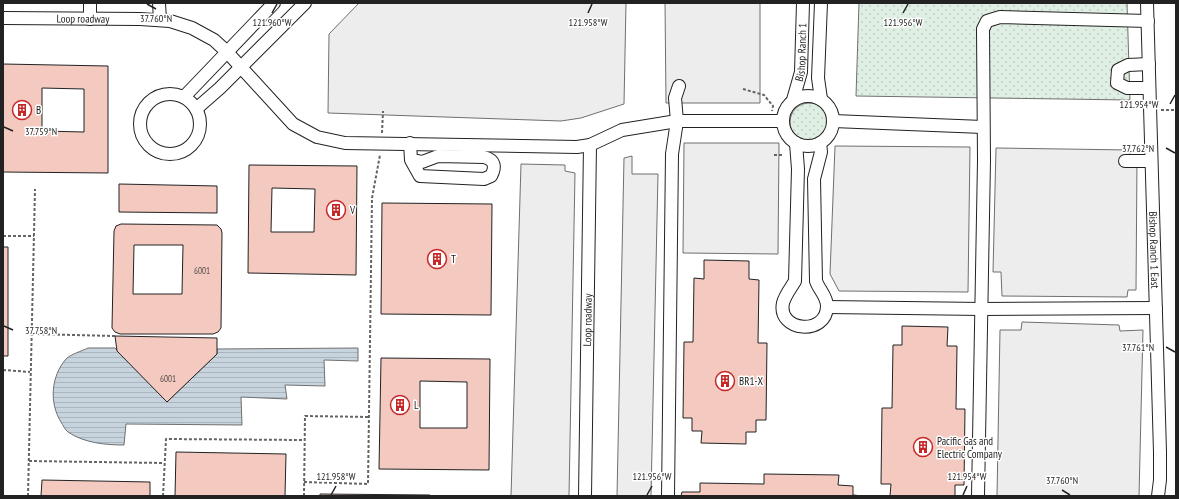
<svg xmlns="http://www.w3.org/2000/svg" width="1179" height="499" viewBox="0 0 1179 499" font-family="'PT Sans Narrow',sans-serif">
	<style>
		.grass { fill: url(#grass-dots); stroke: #6f6f6f }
		.parking { fill: #ededed; stroke: #6f6f6f }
		.water { fill: url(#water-rules); stroke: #6f6f6f }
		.building { fill: #f3c9c0; stroke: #222; fill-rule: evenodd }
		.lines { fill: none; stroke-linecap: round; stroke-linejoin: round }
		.minor-casing { stroke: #222; stroke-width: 14 }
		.path { stroke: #646464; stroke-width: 2; stroke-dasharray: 3 2; stroke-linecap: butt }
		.minor { stroke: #fff; stroke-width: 12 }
		.ticks { fill: none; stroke: #222; stroke-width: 1.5 }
		.labels { text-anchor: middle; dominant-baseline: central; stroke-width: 3; stroke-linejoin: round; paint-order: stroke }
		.number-label { font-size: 9px; fill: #564c4a }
		.street-label { font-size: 11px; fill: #222; stroke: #fff }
		.poi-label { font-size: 11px; fill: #222; stroke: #fff; text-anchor: start }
		.ticks-label { font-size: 10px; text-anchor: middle; fill: #222; stroke: #fff; stroke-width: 3; stroke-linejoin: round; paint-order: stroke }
	</style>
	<defs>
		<pattern id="grass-dots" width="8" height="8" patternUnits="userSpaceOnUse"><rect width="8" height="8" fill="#e0efe3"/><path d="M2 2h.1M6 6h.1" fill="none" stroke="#c0cdc2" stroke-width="1.8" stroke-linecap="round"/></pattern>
		<pattern id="water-rules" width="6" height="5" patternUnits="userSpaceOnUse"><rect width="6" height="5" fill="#c7d3dd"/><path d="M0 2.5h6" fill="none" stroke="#abb5bd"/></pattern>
	</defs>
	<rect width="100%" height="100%" fill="#fff"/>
	<path class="grass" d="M 859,3 L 1127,3 L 1130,100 L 856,96 Z
		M790 122a19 19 0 1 1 38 0a19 19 0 1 1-38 0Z"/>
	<path class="parking" d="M 359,3 L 626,3 L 624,104 L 581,118 L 561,121 L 328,113 L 329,34 Z
		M 665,3 L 760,3 L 760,103 L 666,103 Z
		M 684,143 L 779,143 L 778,254 L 683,253 Z
		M 835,146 L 970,147 L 968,292 L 839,291 L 830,274 Z
		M 996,148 L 1130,150 L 1130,158 L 1137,159 L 1136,290 L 1128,290 L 1127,297 L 1002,296 L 1001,272 L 993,272 Z
		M 632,156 L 632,174 L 658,174 L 651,496 L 617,496 L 624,158 Z
		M 521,164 L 565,165 L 565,171 L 575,173 L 569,496 L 511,496 Z
		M 1022,322 L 1119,325 L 1120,331 L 1143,330 L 1139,496 L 997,496 L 1000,330 L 1021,330 Z"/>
	<path class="water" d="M 88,348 L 115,348 L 167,402 L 217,354 L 217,349 L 358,348 L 358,361 L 324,360 L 325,386 L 285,385 L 287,399 L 241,397 L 242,425 L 126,424 L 124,445 C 106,445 84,443 68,432 C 65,430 63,425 61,422 C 49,403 51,376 66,359 C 71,354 82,351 88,348 Z"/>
	<path class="building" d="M 3,64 L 108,66 L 108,173 L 3,172 ZM 42,88 L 84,89 L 84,132 L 42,131 Z
		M 249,165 L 357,166 L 356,275 L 248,273 ZM 272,188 L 315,189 L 314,232 L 271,232 Z
		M 119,184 L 217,186 L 217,213 L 119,212 Z
		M 382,203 L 492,204 L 491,315 L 381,314 Z
		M 121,224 L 217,225 L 221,229 L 222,233 L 221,328 L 218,332 L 213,334 L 120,334 L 115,332 L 112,328 L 114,231 L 116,226 ZM 134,245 L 183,245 L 182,294 L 133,294 Z
		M 3,247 L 8,247 L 8,356 L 3,356 Z
		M 704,260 L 749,261 L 749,279 L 759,280 L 758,343 L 767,343 L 766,420 L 756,420 L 756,432 L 746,432 L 746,444 L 701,443 L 702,431 L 692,431 L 692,418 L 683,418 L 684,342 L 693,342 L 694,278 L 704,279 Z
		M 902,326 L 948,327 L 947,346 L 957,346 L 956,409 L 965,409 L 964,485 L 955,485 L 955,496 L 890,496 L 891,484 L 881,484 L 882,408 L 892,408 L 893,345 L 902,345 Z
		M 115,336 L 217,338 L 217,354 L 167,402 L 117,351 Z
		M 381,358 L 490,359 L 489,470 L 379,469 ZM 420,381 L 467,382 L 467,428 L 420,428 Z
		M 176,452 L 286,454 L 285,496 L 175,496 Z
		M 764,474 L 839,475 L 838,485 L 853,486 L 853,495 L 863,496 L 681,496 L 682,492 L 700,492 L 700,483 L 764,484 Z
		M 42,480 L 150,482 L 150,496 L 41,496 Z
		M 320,494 L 430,495 L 430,496 L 320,496 Z"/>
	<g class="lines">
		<defs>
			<g id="minor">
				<path d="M 90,3 L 90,19"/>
				<path d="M 159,3 L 160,20"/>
				<path d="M 821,3 L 818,78 L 821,99"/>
				<path id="s1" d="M 1147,3 L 1160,452 L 1160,480 L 1158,496"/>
				<path id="s2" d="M 3,18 L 140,19 L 170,21 L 192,28 L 214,40 L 227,52 L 293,124 L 317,137 L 345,143 L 577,147 L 590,145 L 622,130 L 677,121 L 783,121"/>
				<path d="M 1149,64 L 1128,65 L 1118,70 L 1117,83 L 1127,88 L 1149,88"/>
				<circle cx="170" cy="124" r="30"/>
				<circle cx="808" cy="121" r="25"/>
				<path d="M 184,97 L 274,3"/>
				<path id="s3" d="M 793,100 L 801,72 L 803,3"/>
				<path d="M 196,109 L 220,88 L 305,3"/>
				<path d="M 833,121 L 983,127"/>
				<path d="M 410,143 L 411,160 L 420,176 L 484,179 L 491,176 C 496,167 495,160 484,157 L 438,156 L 422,162 L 411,160"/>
				<path d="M 796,143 L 798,169 L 795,281 C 791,288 785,295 783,303 C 777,332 827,336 827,306 C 827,296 819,290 816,281 L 814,179 L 821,152 L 820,143"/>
				<path d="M 1125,161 L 1151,161"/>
				<path d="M 827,307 L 982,309 L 1156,308"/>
				<path id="s4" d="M 585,496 L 590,145"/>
				<path d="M 668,496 L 672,154 L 677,121 L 675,98 L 679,86"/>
				<path d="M 978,496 L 984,160 L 983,29 L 987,21 L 1000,17 L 1148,21"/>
			</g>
		</defs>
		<use href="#minor" class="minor-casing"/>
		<path class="path" d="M 743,89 L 764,95 L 773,106 L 772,111
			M 1161,110 L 1176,110
			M 382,133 L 383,111
			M 774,155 L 783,155
			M 3,236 L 34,236
			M 32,334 L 115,336
			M 3,370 L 30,372
			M 29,461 L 164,463
			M 304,482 L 368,484 L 372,198 L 380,155
			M 28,496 L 35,189
			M 163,496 L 166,439 L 304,440
			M 304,496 L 305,416 L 369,417"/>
		<use href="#minor" class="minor"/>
	</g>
	<path class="ticks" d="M 147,4 L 156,9M 272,13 L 277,4M 588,13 L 592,4M 903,13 L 908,4M 1170,104 L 1175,95M 4,127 L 13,131M 1166,148 L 1175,153M 4,326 L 13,330M 1166,347 L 1175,352M 1062,490 L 1070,495M 331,495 L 336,486M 647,495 L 652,486M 963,495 L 967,486"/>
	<defs>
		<symbol id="building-ring" viewBox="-11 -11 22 22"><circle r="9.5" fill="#fff" stroke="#c62828" stroke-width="1.5"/><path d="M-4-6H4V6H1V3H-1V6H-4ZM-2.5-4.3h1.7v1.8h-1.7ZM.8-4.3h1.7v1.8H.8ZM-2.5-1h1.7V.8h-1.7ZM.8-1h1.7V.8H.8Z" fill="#c62828"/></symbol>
	</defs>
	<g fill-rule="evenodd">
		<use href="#building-ring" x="11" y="99" width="22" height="22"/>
		<use href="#building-ring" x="325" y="199" width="22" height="22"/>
		<use href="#building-ring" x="426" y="248" width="22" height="22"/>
		<use href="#building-ring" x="714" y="370" width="22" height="22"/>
		<use href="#building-ring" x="389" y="394" width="22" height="22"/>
		<use href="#building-ring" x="912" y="436" width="22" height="22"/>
	</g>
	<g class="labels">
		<g class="number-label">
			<text x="202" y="270">6001</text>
			<text x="168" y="378">6001</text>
		</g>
		<g class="street-label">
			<text stroke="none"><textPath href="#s2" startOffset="80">Loop roadway</textPath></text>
			<text stroke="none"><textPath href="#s3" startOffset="49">Bishop Ranch 1</textPath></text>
			<text stroke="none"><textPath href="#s1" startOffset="247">Bishop Ranch 1 East</textPath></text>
			<text stroke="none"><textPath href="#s4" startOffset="176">Loop roadway</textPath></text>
		</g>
		<g class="poi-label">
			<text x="36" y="110">B</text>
			<text x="350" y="210">V</text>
			<text x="451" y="259">T</text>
			<text x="739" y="381">BR1-X</text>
			<text x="414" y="405">L</text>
			<text x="937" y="441">Pacific Gas and<tspan x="937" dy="13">Electric Company</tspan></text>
		</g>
	</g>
	<g class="ticks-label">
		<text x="156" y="22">37.760°N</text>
		<text x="272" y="26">121.960°W</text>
		<text x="588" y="26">121.958°W</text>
		<text x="903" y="26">121.956°W</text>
		<text x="1139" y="108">121.954°W</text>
		<text x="41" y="135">37.759°N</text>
		<text x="1138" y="152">37.762°N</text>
		<text x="41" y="334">37.758°N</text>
		<text x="1138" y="351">37.761°N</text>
		<text x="336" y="480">121.958°W</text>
		<text x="652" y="480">121.956°W</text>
		<text x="967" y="480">121.954°W</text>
		<text x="1062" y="484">37.760°N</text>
	</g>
	<rect width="1179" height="499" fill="none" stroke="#222222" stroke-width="8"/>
</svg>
